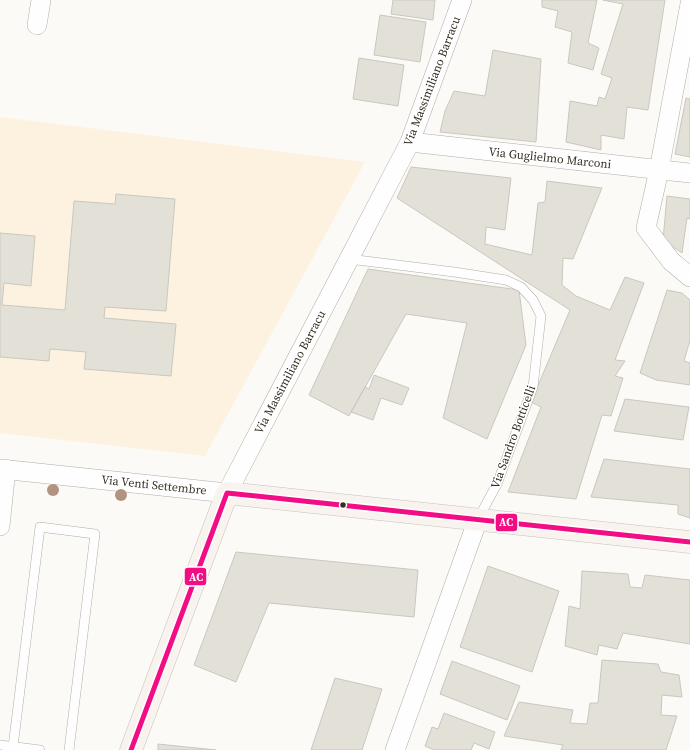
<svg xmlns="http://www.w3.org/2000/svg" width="690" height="750" viewBox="0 0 690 750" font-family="'Source Serif 4',serif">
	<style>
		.built { fill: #fdf2df }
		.building { fill: #e2e0d7; stroke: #c9c8bf }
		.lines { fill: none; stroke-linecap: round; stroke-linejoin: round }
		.service-casing { stroke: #b1ada6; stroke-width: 10 }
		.minor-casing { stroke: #b1ada6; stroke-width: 20 }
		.primary-casing { stroke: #c9c1b9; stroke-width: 23 }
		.service { stroke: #fffefe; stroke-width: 9 }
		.minor { stroke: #fffefe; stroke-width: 19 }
		.primary { stroke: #f8f3ef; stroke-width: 22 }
		.bus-1-casing { stroke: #fff; stroke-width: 8 }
		.bus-1 { stroke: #f30d85; stroke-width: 5 }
		.tree { fill: #b29382 }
		.bus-dot { fill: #362f21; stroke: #fff; stroke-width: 1.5 }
		.labels { text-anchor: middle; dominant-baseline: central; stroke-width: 3; stroke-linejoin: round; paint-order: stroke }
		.street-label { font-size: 12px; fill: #362f21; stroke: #fff }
		.line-badge { stroke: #fff; stroke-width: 1.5 }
		.badge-label { font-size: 11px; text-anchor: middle; font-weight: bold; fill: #fff }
	</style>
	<rect width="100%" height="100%" fill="#fcfaf7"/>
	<path class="built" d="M 0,117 L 365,162 L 205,456 L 0,433 Z"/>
	<path class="building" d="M 393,0 L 435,0 L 433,20 L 391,14 Z
		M 542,0 L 597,0 L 588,43 L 599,48 L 593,70 L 568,63 L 572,32 L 555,27 L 558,11 L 542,7 Z
		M 603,0 L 665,0 L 648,110 L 627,107 L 624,139 L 601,135 L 601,150 L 566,142 L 570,101 L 597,106 L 599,97 L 605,99 L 612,78 L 601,74 L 623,4 Z
		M 380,15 L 426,22 L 420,62 L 374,55 Z
		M 493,50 L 541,59 L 536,142 L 440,132 L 445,111 L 454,91 L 485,96 Z
		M 359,58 L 404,65 L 398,106 L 353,99 Z
		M 686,98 L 690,99 L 690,157 L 675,154 Z
		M 411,167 L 511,178 L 505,230 L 486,227 L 485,244 L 532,255 L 538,203 L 545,202 L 547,181 L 602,188 L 573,259 L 563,258 L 562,285 L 576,296 L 610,310 L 625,277 L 644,283 L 615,360 L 625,361 L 615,376 L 623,378 L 611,416 L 602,415 L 576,499 L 508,492 L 541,407 L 531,402 L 570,310 L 397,198 Z
		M 116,194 L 175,199 L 166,311 L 105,307 L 104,318 L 176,324 L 171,376 L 84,369 L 86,352 L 50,349 L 49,361 L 0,357 L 0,233 L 35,236 L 31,286 L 4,283 L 2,305 L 65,310 L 74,201 L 115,204 Z
		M 667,196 L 690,199 L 690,219 L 687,218 L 682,253 L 663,240 Z
		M 368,269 L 519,290 L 526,345 L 487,439 L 443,418 L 467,323 L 406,314 L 349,416 L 309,395 Z
		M 667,290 L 682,293 L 690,300 L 690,340 L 684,361 L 690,363 L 690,385 L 656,380 L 640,373 Z
		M 374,375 L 409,388 L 402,405 L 381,398 L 373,420 L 351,412 L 365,387 L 369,389 Z
		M 625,399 L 689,407 L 683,440 L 614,431 Z
		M 604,459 L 690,469 L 690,518 L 678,514 L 678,505 L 591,497 Z
		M 236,552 L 418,570 L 414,617 L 269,603 L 236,682 L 194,665 Z
		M 488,566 L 559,591 L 532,672 L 460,647 Z
		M 582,571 L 628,574 L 630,587 L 642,588 L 645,575 L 690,580 L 690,644 L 623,633 L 617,649 L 599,645 L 597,655 L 565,646 L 569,606 L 580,609 Z
		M 602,660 L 658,664 L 661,672 L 679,675 L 682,697 L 662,695 L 661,715 L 677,716 L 666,750 L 561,750 L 563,745 L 504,736 L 519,702 L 573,710 L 570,723 L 587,724 L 590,703 L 598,703 Z
		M 452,661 L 520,686 L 507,720 L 440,694 Z
		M 335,678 L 382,689 L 362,750 L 311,750 Z
		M 444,713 L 495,732 L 489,749 L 474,743 L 471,750 L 434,750 L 425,746 L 432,727 L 438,729 Z
		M 158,744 L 216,750 L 158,750 Z"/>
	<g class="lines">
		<defs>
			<path id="service" d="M 349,259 L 454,272 L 506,280 L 521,287 L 533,300 L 541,316 L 533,387 L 497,484 L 478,519
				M 0,745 L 40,750
				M 13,747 L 40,527 L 95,534 L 69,750"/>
			<path id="minor" d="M 690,4 L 659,170 L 646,228 L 671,261 L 690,277
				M 37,25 L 41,0
				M 410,142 L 690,173
				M 0,469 L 227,493 L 410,142 L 462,0
				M 0,526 L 6,469
				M 395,750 L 478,519"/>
			<path id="primary" d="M 131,750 L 227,493 L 690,542"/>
		</defs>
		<use href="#service" class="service-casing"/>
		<use href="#minor" class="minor-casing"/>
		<use href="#primary" class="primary-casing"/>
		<use href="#service" class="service"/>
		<use href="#minor" class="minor"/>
		<use href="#primary" class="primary"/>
		<defs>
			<path id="bus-1" d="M 131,750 L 227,493 L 690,542"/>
		</defs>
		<use href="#bus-1" class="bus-1-casing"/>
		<use href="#bus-1" class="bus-1"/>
	</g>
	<g class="tree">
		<circle cx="53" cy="490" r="6"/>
		<circle cx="121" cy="495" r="6"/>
	</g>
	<circle class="bus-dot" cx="343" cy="505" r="3.5"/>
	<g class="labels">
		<g class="street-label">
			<text transform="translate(432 81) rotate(-69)">Via Massimiliano Barracu</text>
			<text transform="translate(550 158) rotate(6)">Via Guglielmo Marconi</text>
			<text transform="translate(290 372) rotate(-62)">Via Massimiliano Barracu</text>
			<text transform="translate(513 437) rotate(-70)">Via Sandro Botticelli</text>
			<text transform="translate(154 485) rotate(6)">Via Venti Settembre</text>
		</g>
	</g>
	<g class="line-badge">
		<rect x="495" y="513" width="23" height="19" rx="4" fill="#f30d85"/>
		<rect x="184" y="567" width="23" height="19" rx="4" fill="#f30d85"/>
	</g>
	<g class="badge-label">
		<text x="506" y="526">AC</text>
		<text x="196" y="581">AC</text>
	</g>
</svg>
